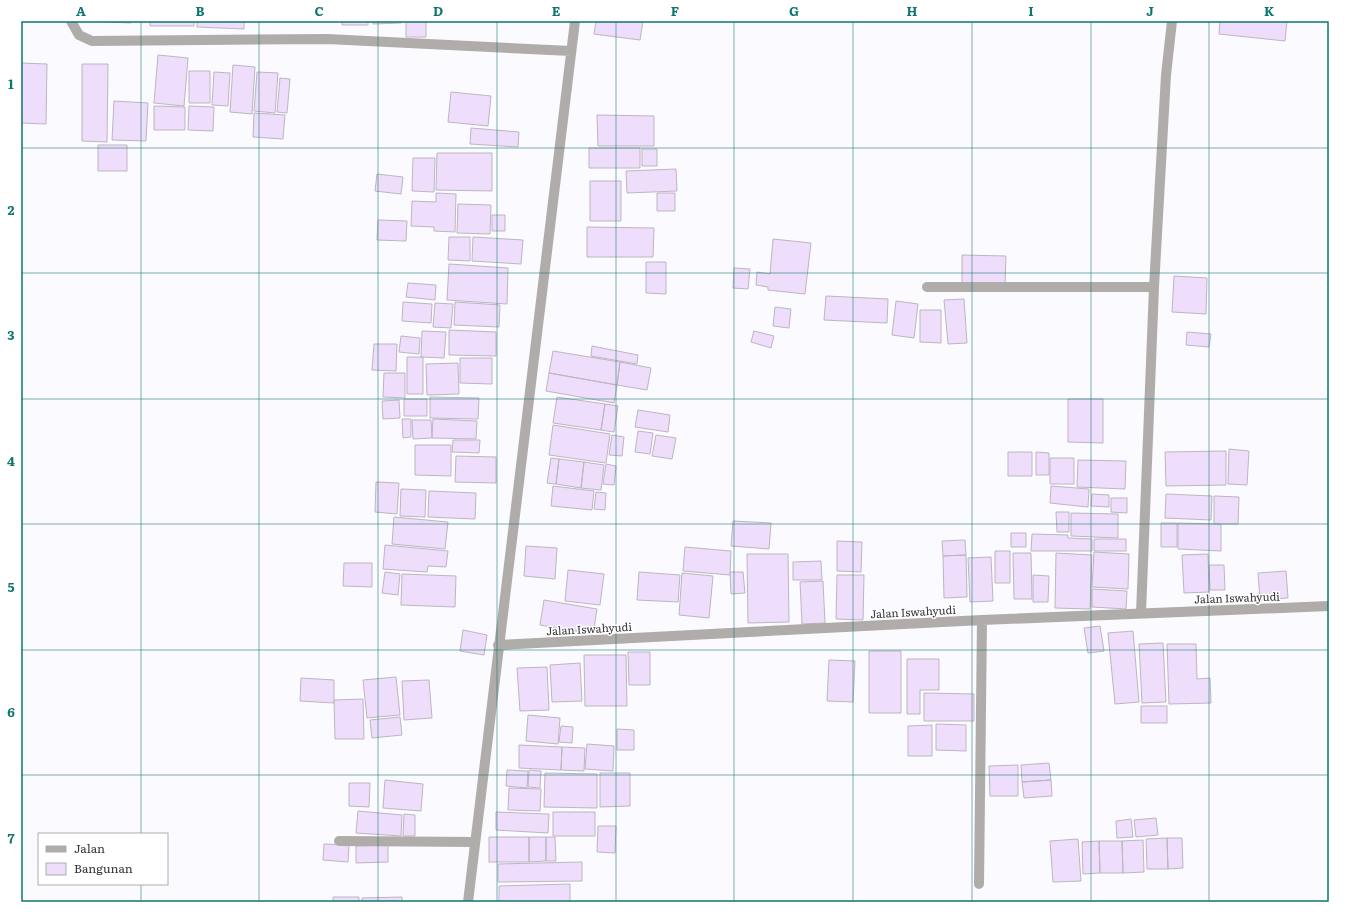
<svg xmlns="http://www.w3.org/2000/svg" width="1350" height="923" viewBox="0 0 1350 923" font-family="Literata,serif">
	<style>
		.building { fill: #eedefb; stroke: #bcb6c0 }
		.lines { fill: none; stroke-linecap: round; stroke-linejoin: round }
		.street { stroke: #b0aca9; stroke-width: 10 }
		.grid { fill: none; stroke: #0f766e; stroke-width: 1; stroke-opacity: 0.55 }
		.labels { text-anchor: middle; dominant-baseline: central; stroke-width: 3; stroke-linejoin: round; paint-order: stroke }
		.street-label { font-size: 11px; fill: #333338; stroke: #fff }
		.neatline { fill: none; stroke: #0f766e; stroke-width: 1.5 }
		.grid-label { font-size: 13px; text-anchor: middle; font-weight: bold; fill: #0f766e }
	</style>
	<rect width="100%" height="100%" fill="#fbfaff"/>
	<path class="building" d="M 83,21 L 131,21 L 131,23 Z
		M 150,21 L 194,21 L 194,26 L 150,26 Z
		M 197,21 L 244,21 L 244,29 L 197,27 Z
		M 342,21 L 368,21 L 368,25 L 342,25 Z
		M 373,21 L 401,21 L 401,23 L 373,24 Z
		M 406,21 L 426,21 L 426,37 L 406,37 Z
		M 596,21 L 643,21 L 640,40 L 594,34 Z
		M 1220,21 L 1287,21 L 1285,41 L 1219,34 Z
		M 158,55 L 188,58 L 184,106 L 154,103 Z
		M 21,63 L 47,64 L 46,124 L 21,123 Z
		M 82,64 L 108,64 L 107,142 L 82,141 Z
		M 233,65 L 255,67 L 252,114 L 230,112 Z
		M 189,71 L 210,71 L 210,103 L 189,103 Z
		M 214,72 L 230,73 L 228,106 L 212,105 Z
		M 257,72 L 278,73 L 275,113 L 254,111 Z
		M 280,78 L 290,79 L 287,113 L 277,112 Z
		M 451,92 L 491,96 L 488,126 L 448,122 Z
		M 114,101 L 148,103 L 146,141 L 112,140 Z
		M 154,106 L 185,107 L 185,130 L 154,130 Z
		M 189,106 L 214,107 L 213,131 L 188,130 Z
		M 254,113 L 285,115 L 283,139 L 253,137 Z
		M 597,115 L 654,116 L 654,146 L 598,146 Z
		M 471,128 L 519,132 L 518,147 L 470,144 Z
		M 98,145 L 127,145 L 127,171 L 98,171 Z
		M 589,148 L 640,148 L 640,168 L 589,168 Z
		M 642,149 L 657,149 L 657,166 L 642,166 Z
		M 437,153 L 492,153 L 492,191 L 436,190 Z
		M 413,158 L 435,158 L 434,192 L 412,191 Z
		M 676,169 L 677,191 L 627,193 L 626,171 Z
		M 377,174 L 403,177 L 401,194 L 375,191 Z
		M 590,181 L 621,181 L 621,221 L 590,221 Z
		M 436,193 L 456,194 L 455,232 L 434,231 L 434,227 L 411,226 L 412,201 L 436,202 Z
		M 657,193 L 675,193 L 675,211 L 657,211 Z
		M 458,204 L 491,205 L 490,234 L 457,233 Z
		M 492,215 L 505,215 L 505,231 L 492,231 Z
		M 378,220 L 407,221 L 406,241 L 377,240 Z
		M 587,227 L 654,228 L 653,257 L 587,257 Z
		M 449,237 L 470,237 L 470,261 L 448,260 Z
		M 473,237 L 523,240 L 521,264 L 472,261 Z
		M 773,239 L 811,243 L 805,294 L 768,290 L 768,287 L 756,285 L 757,272 L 770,274 Z
		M 962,255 L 1006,256 L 1005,285 L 962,284 Z
		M 646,262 L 666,262 L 666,294 L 646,293 Z
		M 449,264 L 508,268 L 507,304 L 447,300 Z
		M 734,268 L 750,269 L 748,289 L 733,288 Z
		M 1174,276 L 1207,278 L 1206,314 L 1172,312 Z
		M 408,283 L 436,285 L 435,300 L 406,297 Z
		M 826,296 L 888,299 L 887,323 L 824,320 Z
		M 964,299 L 967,343 L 948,344 L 944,300 Z
		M 896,301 L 918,304 L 914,338 L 892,335 Z
		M 403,302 L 432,304 L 431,323 L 402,321 Z
		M 455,302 L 500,305 L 499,327 L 454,325 Z
		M 435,303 L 453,304 L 451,328 L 433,327 Z
		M 775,307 L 791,309 L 789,328 L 773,326 Z
		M 920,310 L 941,310 L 941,343 L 920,342 Z
		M 449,330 L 496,332 L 496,356 L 449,355 Z
		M 422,331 L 446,332 L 444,358 L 421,357 Z
		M 754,331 L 774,336 L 771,348 L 751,342 Z
		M 1187,332 L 1211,334 L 1209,347 L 1186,345 Z
		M 401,336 L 420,338 L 419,354 L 399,352 Z
		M 374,344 L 397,344 L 396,371 L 372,370 Z
		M 592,346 L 638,355 L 637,364 L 591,356 Z
		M 553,351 L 620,362 L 617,385 L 549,373 Z
		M 407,357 L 423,357 L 423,394 L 407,394 Z
		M 460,358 L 492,358 L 492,384 L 460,383 Z
		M 620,362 L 651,368 L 647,390 L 617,385 Z
		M 458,363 L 459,394 L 427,395 L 426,364 Z
		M 384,373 L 405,373 L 405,398 L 383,397 Z
		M 549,373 L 617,385 L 614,403 L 546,391 Z
		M 430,397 L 479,398 L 478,419 L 430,418 Z
		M 557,397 L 605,404 L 601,430 L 553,423 Z
		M 404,399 L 427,399 L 427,416 L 404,416 Z
		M 1068,399 L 1103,399 L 1103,443 L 1068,442 Z
		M 399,400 L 400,418 L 383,419 L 382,401 Z
		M 605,404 L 618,406 L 614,432 L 601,430 Z
		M 638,410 L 670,415 L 668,432 L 635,427 Z
		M 402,419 L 411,419 L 411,437 L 403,438 Z
		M 433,419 L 477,421 L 476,439 L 432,438 Z
		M 412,420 L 431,420 L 432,438 L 413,439 Z
		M 553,425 L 610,434 L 606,463 L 549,455 Z
		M 638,431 L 653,433 L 650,454 L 635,452 Z
		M 612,435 L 624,437 L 622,456 L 609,455 Z
		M 656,435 L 676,438 L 672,459 L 652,456 Z
		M 453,440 L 480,440 L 479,453 L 452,452 Z
		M 415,445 L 451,445 L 451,476 L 415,475 Z
		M 1229,449 L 1249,451 L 1247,485 L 1228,484 Z
		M 1226,451 L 1226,485 L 1166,486 L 1165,452 Z
		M 1008,452 L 1032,452 L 1032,476 L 1008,476 Z
		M 1036,452 L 1049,453 L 1049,475 L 1036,475 Z
		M 456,456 L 496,457 L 496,483 L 455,482 Z
		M 551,458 L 559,459 L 556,484 L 547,483 Z
		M 1050,458 L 1074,458 L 1074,484 L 1050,484 Z
		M 559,459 L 584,462 L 581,488 L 556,484 Z
		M 1078,460 L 1126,461 L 1125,489 L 1077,487 Z
		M 584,462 L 604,465 L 601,490 L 581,488 Z
		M 606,464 L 616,466 L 614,485 L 603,484 Z
		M 376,482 L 399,483 L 397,514 L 375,512 Z
		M 553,486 L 594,491 L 592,510 L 551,506 Z
		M 1051,486 L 1089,489 L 1088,507 L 1050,503 Z
		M 401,489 L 426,490 L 425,517 L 400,516 Z
		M 429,491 L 476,493 L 475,519 L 428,517 Z
		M 596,492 L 606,493 L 605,510 L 594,509 Z
		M 1092,494 L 1109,495 L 1109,507 L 1091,506 Z
		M 1166,494 L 1212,496 L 1211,520 L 1165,518 Z
		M 1214,496 L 1239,497 L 1238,524 L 1214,524 Z
		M 1111,498 L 1127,498 L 1127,513 L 1111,512 Z
		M 1056,512 L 1069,512 L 1069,532 L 1057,532 Z
		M 1071,513 L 1118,514 L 1118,538 L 1071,536 Z
		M 394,517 L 448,522 L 445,549 L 392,544 Z
		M 733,521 L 771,523 L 769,549 L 731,546 Z
		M 1161,523 L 1177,523 L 1177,547 L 1161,547 Z
		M 1178,523 L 1221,524 L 1221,551 L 1178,549 Z
		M 1011,533 L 1026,533 L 1026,547 L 1011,547 Z
		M 1032,534 L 1068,535 L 1068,538 L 1092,539 L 1092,551 L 1031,551 Z
		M 1094,539 L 1126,539 L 1126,551 L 1094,551 Z
		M 965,540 L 966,555 L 943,556 L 942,541 Z
		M 837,541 L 862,542 L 861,572 L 837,571 Z
		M 385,545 L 448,551 L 446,567 L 428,566 L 427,572 L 383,569 Z
		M 526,546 L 557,548 L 555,579 L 524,576 Z
		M 685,547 L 731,551 L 730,575 L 683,571 Z
		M 995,551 L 1010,551 L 1010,583 L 995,583 Z
		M 1094,552 L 1129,554 L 1128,589 L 1092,587 Z
		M 1013,553 L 1031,553 L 1032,599 L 1014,599 Z
		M 1056,553 L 1092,555 L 1090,609 L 1055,608 Z
		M 747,554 L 788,554 L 789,622 L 748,623 Z
		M 1208,554 L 1209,592 L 1184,593 L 1182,555 Z
		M 966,555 L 967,597 L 944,598 L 943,556 Z
		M 991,557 L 993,601 L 970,602 L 968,558 Z
		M 821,561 L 822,580 L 793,580 L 793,562 Z
		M 344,563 L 372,563 L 372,587 L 343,586 Z
		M 1209,565 L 1224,565 L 1225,590 L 1210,590 Z
		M 568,570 L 604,574 L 600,605 L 565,601 Z
		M 1286,571 L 1288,598 L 1260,600 L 1258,573 Z
		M 385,572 L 400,574 L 398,595 L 382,593 Z
		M 639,572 L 680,575 L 678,602 L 637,600 Z
		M 730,572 L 743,572 L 745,593 L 731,594 Z
		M 682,573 L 713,576 L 709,618 L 679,615 Z
		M 402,574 L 456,576 L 455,607 L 401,605 Z
		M 837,575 L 864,575 L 863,620 L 836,619 Z
		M 1033,575 L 1049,576 L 1048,602 L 1033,602 Z
		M 823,581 L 825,623 L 802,624 L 800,582 Z
		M 1092,589 L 1127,591 L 1126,609 L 1092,607 Z
		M 544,600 L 597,609 L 593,634 L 540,625 Z
		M 1100,626 L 1104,651 L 1088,653 L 1084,628 Z
		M 463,630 L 487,635 L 484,655 L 460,651 Z
		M 1133,631 L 1139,702 L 1115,704 L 1108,633 Z
		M 1163,643 L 1166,702 L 1142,703 L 1139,644 Z
		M 1167,644 L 1196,644 L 1197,679 L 1210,678 L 1211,703 L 1169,704 Z
		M 869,651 L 901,651 L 901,713 L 869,713 Z
		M 628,652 L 650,652 L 650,685 L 629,685 Z
		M 584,655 L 626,655 L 627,706 L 585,706 Z
		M 907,659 L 939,659 L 939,690 L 920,690 L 920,714 L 907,714 Z
		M 829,660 L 855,661 L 853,702 L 827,701 Z
		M 580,663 L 582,701 L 552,702 L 550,665 Z
		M 547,667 L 549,710 L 520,711 L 517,668 Z
		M 396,677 L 400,715 L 367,718 L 363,680 Z
		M 301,678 L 334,680 L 334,703 L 300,701 Z
		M 429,680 L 432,718 L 404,720 L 402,681 Z
		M 924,693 L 974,694 L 974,721 L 924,721 Z
		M 363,699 L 364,739 L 335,739 L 334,700 Z
		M 1141,706 L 1167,706 L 1167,723 L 1141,723 Z
		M 528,715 L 560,718 L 558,744 L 526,741 Z
		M 400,717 L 402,735 L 372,738 L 370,720 Z
		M 936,724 L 966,725 L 966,751 L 936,750 Z
		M 932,725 L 932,756 L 908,756 L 908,726 Z
		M 561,726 L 573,727 L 572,743 L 559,742 Z
		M 617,729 L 634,730 L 634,750 L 617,750 Z
		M 587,744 L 614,746 L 613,771 L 585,769 Z
		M 519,745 L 562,747 L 561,770 L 519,768 Z
		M 562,747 L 585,748 L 584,771 L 561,770 Z
		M 1049,763 L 1051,780 L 1022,782 L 1021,765 Z
		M 1018,765 L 1018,796 L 990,796 L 989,766 Z
		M 507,770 L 528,771 L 527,788 L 506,786 Z
		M 529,770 L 541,771 L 540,788 L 528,787 Z
		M 545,773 L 597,774 L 597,808 L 544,807 Z
		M 600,773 L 630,773 L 630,806 L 600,807 Z
		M 385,780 L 423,784 L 421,811 L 383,808 Z
		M 1051,780 L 1052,796 L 1024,798 L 1022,782 Z
		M 349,783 L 370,783 L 369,807 L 349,806 Z
		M 509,788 L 541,789 L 540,811 L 508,810 Z
		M 358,811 L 402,815 L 401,836 L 356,833 Z
		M 496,812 L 549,814 L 548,833 L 496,830 Z
		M 553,812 L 595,812 L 595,836 L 553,836 Z
		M 404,814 L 415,815 L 415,836 L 403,836 Z
		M 1156,818 L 1158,835 L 1136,837 L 1134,820 Z
		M 1131,819 L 1133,837 L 1117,838 L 1116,821 Z
		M 598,826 L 616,826 L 615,853 L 597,852 Z
		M 489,837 L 529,837 L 529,862 L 489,862 Z
		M 529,837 L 546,837 L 546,861 L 529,862 Z
		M 546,837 L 555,837 L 556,861 L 546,861 Z
		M 1167,838 L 1182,838 L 1183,868 L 1168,869 Z
		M 1167,838 L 1168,869 L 1147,869 L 1146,839 Z
		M 1078,839 L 1081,881 L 1053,882 L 1050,841 Z
		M 1143,840 L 1144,872 L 1123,873 L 1122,841 Z
		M 1099,841 L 1100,873 L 1083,874 L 1082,842 Z
		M 1099,841 L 1122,841 L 1123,873 L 1100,873 Z
		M 324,844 L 349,845 L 348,862 L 323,860 Z
		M 388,845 L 388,862 L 356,863 L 356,846 Z
		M 582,862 L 582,881 L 498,882 L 498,864 Z
		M 570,884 L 570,902 L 499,902 L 499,886 Z
		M 333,897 L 359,897 L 359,902 L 333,902 Z
		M 402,897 L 402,902 L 362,902 L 362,898 Z"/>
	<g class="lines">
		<path class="street" d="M 71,21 L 79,35 L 92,41 L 327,39 L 571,51
			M 927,287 L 1154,287
			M 1141,613 L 1154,287 L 1166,75 L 1172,21
			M 498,645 L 982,620 L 1329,606
			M 339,841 L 475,842
			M 979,884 L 982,620
			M 468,902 L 575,21"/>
	</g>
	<path class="grid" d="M 141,21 L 141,834M 259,21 L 259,902M 378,21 L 378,902M 497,21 L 497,902M 616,21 L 616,902M 734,21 L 734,902M 853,21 L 853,902M 972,21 L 972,902M 1091,21 L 1091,902M 1209,21 L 1209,902M 21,148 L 1329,148M 21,273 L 1329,273M 21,399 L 1329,399M 21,524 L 1329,524M 21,650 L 1329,650M 21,775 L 1329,775M 141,884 L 141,902"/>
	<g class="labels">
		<g class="street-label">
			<text transform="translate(1237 597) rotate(-2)">Jalan Iswahyudi</text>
			<text transform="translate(913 611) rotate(-3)">Jalan Iswahyudi</text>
			<text transform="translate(589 628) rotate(-3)">Jalan Iswahyudi</text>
		</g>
	</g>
	<rect width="1350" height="923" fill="none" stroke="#ffffff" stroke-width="44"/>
	<rect x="38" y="833" width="130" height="52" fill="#ffffff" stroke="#adadaf"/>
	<rect x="46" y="846" width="20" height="6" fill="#b0aca9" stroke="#adadaf"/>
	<text x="74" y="853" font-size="12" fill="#333338">Jalan</text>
	<rect x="46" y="863" width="20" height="12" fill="#eedefb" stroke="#adadaf"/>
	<text x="74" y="873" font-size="12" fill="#333338">Bangunan</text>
	<rect x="22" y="22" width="1306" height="879" class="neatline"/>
	<g class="grid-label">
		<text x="81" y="16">A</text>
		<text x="200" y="16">B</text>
		<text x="319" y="16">C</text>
		<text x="438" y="16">D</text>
		<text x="556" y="16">E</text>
		<text x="675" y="16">F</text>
		<text x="794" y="16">G</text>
		<text x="912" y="16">H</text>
		<text x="1031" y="16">I</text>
		<text x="1150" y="16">J</text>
		<text x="1269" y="16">K</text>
		<text x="11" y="89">1</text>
		<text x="11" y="215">2</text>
		<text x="11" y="340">3</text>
		<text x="11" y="466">4</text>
		<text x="11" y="592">5</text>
		<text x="11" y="717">6</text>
		<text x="11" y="843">7</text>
	</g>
</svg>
